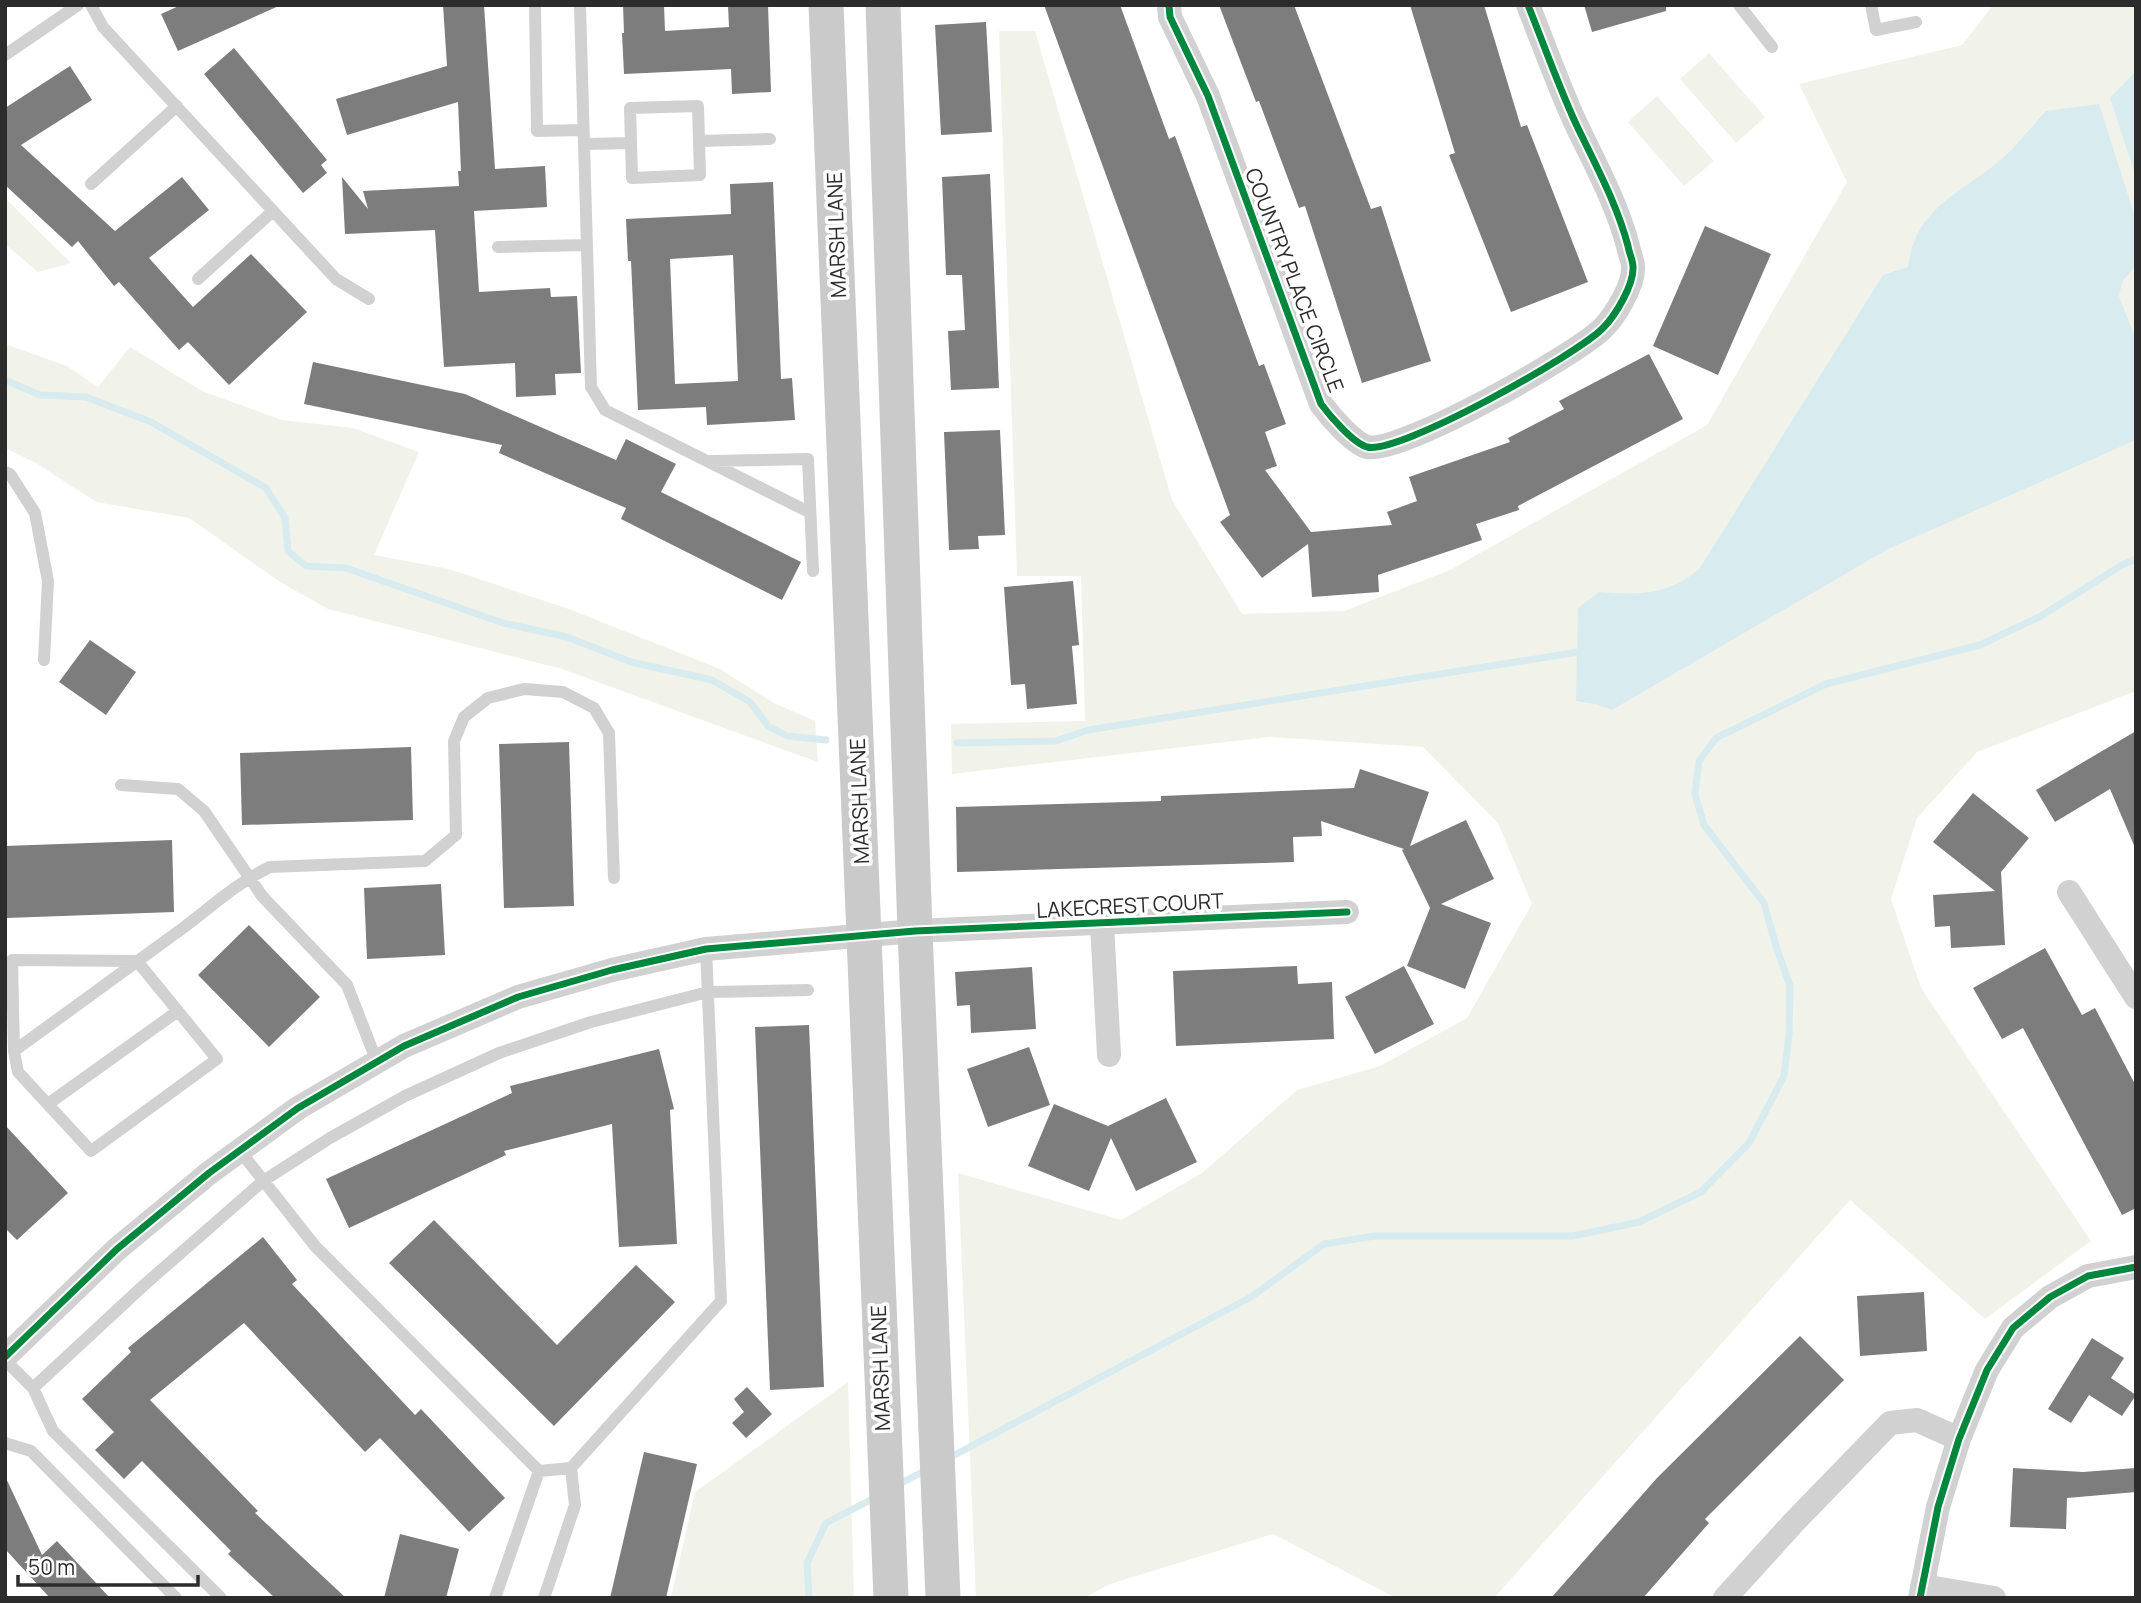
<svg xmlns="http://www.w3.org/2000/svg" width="2141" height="1603" viewBox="0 0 2141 1603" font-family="Manrope,sans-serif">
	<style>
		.green { fill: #f1f3eb }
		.water { fill: #d8ebef }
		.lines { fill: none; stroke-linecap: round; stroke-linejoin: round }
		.stream { stroke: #d8ebef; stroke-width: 7 }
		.building { fill: #7d7d7d; fill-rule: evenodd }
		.service { stroke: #d1d1d1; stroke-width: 12 }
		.minor { stroke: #d1d1d1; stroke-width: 24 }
		.secondary { stroke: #cacaca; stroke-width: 35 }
		.cycleway-casing { stroke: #fff; stroke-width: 11 }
		.cycleway { stroke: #00873e; stroke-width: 7 }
		.labels { text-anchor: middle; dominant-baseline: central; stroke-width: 7; stroke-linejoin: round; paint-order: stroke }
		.street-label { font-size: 21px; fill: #2c2c2c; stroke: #fff }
	</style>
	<rect width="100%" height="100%" fill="#fff"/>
	<path class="green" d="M 1993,5 L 2136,5 L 2136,691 L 1977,752 L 1917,818 L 1891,899 L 1921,988 L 2091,1241 L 1985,1319 L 1850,1200 L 1494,1598 L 1396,1598 L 1273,1534 L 1110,1584 L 1084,1598 L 976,1598 L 958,1173 L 1121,1220 L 1202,1173 L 1297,1090 L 1380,1066 L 1467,1018 L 1532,904 L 1498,823 L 1423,747 L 1269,737 L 952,774 L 951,724 L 1085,721 L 1081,576 L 1017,576 L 999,31 L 1035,31 L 1172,500 L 1242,614 L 1344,611 L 1450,570 L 1707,425 L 1847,182 L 1799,84 L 1962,45 Z
		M 1709,53 L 1765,117 L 1736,143 L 1680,79 Z
		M 1657,96 L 1714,161 L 1684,186 L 1628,122 Z
		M 5,198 L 71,263 L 38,272 L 5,244 Z
		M 5,344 L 67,366 L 98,387 L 130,347 L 202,391 L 282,420 L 353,428 L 419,452 L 374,555 L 449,569 L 569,609 L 720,669 L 774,703 L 815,721 L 818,762 L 562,669 L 328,609 L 280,582 L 189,518 L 96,502 L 36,463 L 5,448 Z
		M 848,1382 L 854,1598 L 671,1598 L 695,1492 Z"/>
	<path class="water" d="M 2136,71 L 2136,177 L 2110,98 Z
		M 2099,104 L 2136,220 L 2136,265 L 2122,282 L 2119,296 L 2136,340 L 2136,440 L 1888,549 L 1612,710 L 1595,704 L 1576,701 L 1578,608 L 1599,592 C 1638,595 1668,596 1700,568 L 1883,275 L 1908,267 C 1916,204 1966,192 2005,156 C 2020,142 2032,126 2046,111 Z"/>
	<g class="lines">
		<path class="stream" d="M 5,380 L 40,395 L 86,397 L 151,422 L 266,488 L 285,518 L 288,551 L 306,566 L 346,568 L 503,623 L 567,637 L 631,662 L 712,680 L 750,702 L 768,726 L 787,736 L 826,740
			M 957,743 L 1056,741 L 1088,730 L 1585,651
			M 949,1458 L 1251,1297 L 1324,1244 L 1375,1236 L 1573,1236 L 1639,1222 L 1701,1192 L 1749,1143 L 1784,1076 L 1789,1035 L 1790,986 L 1776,946 L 1764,903 L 1704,825 L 1695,794 L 1699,761 L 1716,738 L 1826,684 L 1980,645 L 2041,616 L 2122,565 L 2136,559
			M 896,1486 L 926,1470
			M 809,1598 L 807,1563 L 826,1523 L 876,1497"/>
	</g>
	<path class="building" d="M 181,5 L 281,5 L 178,51 L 161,14 Z
		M 443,5 L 484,5 L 495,169 L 545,166 L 547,207 L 474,211 L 479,292 L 550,288 L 551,297 L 577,296 L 581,373 L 555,374 L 556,395 L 516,397 L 515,363 L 444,367 L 435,230 L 345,234 L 342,177 L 368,209 L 363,191 L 459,186 L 458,171 L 461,171 L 458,102 L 347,135 L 336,99 L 447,66 Z
		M 623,5 L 664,5 L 665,31 L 729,27 L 728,5 L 768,5 L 771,92 L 732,94 L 731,69 L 624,74 L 622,33 L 624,33 Z
		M 1044,5 L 1120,5 L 1169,139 L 1175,136 L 1259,366 L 1264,364 L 1286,424 L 1265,432 L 1277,466 L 1265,470 L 1311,532 L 1392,525 L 1387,512 L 1417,501 L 1409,477 L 1510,442 L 1508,438 L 1564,409 L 1559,401 L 1649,354 L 1683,419 L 1518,506 L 1519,510 L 1476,524 L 1482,540 L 1378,575 L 1379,592 L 1312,597 L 1308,544 L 1262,578 L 1220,522 L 1230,515 Z
		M 1219,5 L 1294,5 L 1371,209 L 1381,206 L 1431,361 L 1362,383 L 1305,206 L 1299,208 L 1259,101 L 1256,102 Z
		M 1410,5 L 1484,5 L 1521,127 L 1527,125 L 1588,282 L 1511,312 L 1449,155 L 1455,153 Z
		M 1584,5 L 1666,5 L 1666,11 L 1592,32 Z
		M 986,22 L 992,132 L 941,135 L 935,25 Z
		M 234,48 L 327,160 L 321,165 L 327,173 L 303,193 L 204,74 Z
		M 70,66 L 92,100 L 21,145 L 115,231 L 182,177 L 209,210 L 149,258 L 193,307 L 251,254 L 307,312 L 229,385 L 188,342 L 179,350 L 119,282 L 114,286 L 78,241 L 72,247 L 5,185 L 5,108 Z
		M 990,174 L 999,388 L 951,390 L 948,331 L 965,330 L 962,275 L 946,275 L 942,177 Z
		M 773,182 L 781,379 L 792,378 L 795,420 L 707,425 L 706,407 L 638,410 L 631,261 L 628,261 L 626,219 L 731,214 L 730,184 ZM 733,255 L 738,381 L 675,384 L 670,259 Z
		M 1705,226 L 1771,254 L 1718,375 L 1653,346 Z
		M 313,362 L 465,394 L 616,460 L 626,439 L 676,464 L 661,492 L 801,562 L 782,600 L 621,519 L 626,508 L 499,453 L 502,445 L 304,404 Z
		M 1000,430 L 1005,535 L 978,536 L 979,549 L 949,550 L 944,432 Z
		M 1073,581 L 1079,645 L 1072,646 L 1077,704 L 1027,709 L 1025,684 L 1011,685 L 1004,587 Z
		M 90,640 L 136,672 L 106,715 L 59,682 Z
		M 2136,731 L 2136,850 L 2110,789 L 2055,822 L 2036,790 Z
		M 569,742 L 574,906 L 504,908 L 499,744 Z
		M 411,747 L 413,820 L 242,825 L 240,753 Z
		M 1360,769 L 1429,792 L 1410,846 L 1466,820 L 1494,879 L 1441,904 L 1491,923 L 1465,989 L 1407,966 L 1430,908 L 1402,850 L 1404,849 L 1321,821 L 1322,836 L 1293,837 L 1294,862 L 957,872 L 956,807 L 1161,801 L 1161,796 L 1354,788 Z
		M 1973,793 L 2029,838 L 2001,872 L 2005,945 L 1951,948 L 1950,926 L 1935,927 L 1933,895 L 1995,891 L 1933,842 Z
		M 172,840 L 174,912 L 6,918 L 5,846 Z
		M 441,884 L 445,955 L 367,959 L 364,888 Z
		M 249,925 L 320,997 L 269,1047 L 198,975 Z
		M 2045,948 L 2082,1015 L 2095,1008 L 2136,1086 L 2136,1208 L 2122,1215 L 2023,1028 L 2002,1039 L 1973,988 Z
		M 1297,966 L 1298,984 L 1332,982 L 1334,1039 L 1176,1046 L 1173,971 Z
		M 1404,966 L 1434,1024 L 1375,1054 L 1345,997 Z
		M 1032,967 L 1036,1029 L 971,1033 L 970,1005 L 957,1006 L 955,972 Z
		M 809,1025 L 824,1387 L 770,1390 L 755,1027 Z
		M 1029,1047 L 1050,1105 L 988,1127 L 967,1069 Z
		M 659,1049 L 674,1109 L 670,1110 L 677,1244 L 619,1247 L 612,1124 L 504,1151 L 506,1155 L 349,1228 L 326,1179 L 512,1093 L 510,1086 Z
		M 1166,1098 L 1197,1162 L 1136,1191 L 1111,1138 L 1089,1191 L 1028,1166 L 1054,1104 L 1108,1126 Z
		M 5,1125 L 68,1193 L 17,1240 L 5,1228 Z
		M 434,1220 L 557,1345 L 636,1265 L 675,1302 L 554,1426 L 389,1263 Z
		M 263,1237 L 297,1280 L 292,1284 L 415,1415 L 421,1409 L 505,1498 L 469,1532 L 380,1438 L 365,1452 L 244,1323 L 150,1400 L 258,1511 L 255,1513 L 346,1598 L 275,1598 L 228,1554 L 231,1551 L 142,1461 L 124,1479 L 95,1450 L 114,1432 L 82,1399 L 131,1352 L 128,1348 Z
		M 1924,1292 L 1927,1351 L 1860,1356 L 1857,1296 Z
		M 1800,1336 L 1844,1380 L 1705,1519 L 1709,1523 L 1643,1598 L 1551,1598 L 1657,1478 Z
		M 2092,1338 L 2124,1358 L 2111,1378 L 2136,1395 L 2122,1416 L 2089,1395 L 2071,1423 L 2048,1409 Z
		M 747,1387 L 772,1414 L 746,1438 L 732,1423 L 744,1412 L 734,1399 Z
		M 644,1452 L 697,1464 L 666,1598 L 610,1598 Z
		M 2013,1468 L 2083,1472 L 2136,1468 L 2136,1492 L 2067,1498 L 2066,1529 L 2010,1527 Z
		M 5,1476 L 42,1555 L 57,1541 L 110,1598 L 50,1598 L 5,1549 Z
		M 400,1534 L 459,1549 L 446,1598 L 384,1598 Z"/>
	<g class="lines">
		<path class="service" d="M 91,5 L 103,27 L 336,279 L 369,299
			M 535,5 L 537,131 L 583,130
			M 580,5 L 591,387 L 605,410 L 809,512
			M 1739,5 L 1772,47
			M 1871,5 L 1876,30 L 1916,22
			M 5,55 L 78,5
			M 699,141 L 770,139
			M 584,144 L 631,143 L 630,108 L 698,106 L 700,175 L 632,178 L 631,143
			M 91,184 L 177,106
			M 498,247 L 587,245
			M 198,279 L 273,211
			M 710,461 L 808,459 L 813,571
			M 5,472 L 10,474 L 35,513 L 48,581 L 44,660
			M 121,785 L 178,789 L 204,811 L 262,896 L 347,985 L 377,1062
			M 14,1051 L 18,1072 L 91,1151 L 217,1059 L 137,961 L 12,960 L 14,1051 C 71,1010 127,969 183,928 C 211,907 238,882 270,867 L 425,861 L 456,835 L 454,741 L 464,717 L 488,698 L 524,689 L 563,692 L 594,708 L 609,733 L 614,878
			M 48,1104 L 178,1011
			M 240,1151 L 315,1246 L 539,1471
			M 5,1360 L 33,1388 L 53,1431 L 221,1598
			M 33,1388 L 143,1286 L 263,1181 L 330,1138 L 405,1096 L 499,1053 L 591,1022 L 708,992 L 808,990
			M 5,1443 L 31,1451 L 176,1598
			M 495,1598 L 539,1471 L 571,1468 L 721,1301 L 706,949
			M 544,1598 L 575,1505 L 571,1468"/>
		<path class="minor" d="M 1169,5 L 1170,17 L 1208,96 L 1321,404 C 1330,416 1353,443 1367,447 C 1399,455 1578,354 1603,328 C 1615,316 1634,285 1633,267 C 1633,260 1629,253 1628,246 C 1617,204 1595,164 1576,124 C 1558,85 1544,45 1528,5
			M 2069,892 L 2136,997
			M 1102,924 L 1109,1055
			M 5,1357 L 117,1249 L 209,1173 L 298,1108 L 404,1046 L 518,997 L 612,970 L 706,949 L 915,931 L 1347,912
			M 1923,1586 L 1994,1598
			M 1725,1598 L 1794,1522 L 1890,1423 L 1917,1420 L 1959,1439
			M 1920,1598 L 1938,1507 L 1959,1439 L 1987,1370 L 2013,1328 L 2050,1297 L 2088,1276 L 2136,1267"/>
		<path class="secondary" d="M 826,5 L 891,1598
			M 883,5 L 915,931 L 943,1598"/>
		<defs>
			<path id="cycleway" d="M 1169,5 L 1170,17 L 1208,96 L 1321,404 C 1330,416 1353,443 1367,447 C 1399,455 1578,354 1603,328 C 1615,316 1634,285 1633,267 C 1633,260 1629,253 1628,246 C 1617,204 1595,164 1576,124 C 1558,85 1544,45 1528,5
				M 5,1357 L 117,1249 L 209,1173 L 298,1108 L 404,1046 L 518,997 L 612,970 L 706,949 L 915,931 L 1347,912
				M 1920,1598 L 1938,1507 L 1959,1439 L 1987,1370 L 2013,1328 L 2050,1297 L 2088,1276 L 2136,1267"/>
		</defs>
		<use href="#cycleway" class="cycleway-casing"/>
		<use href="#cycleway" class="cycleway"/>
	</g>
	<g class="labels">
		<g class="street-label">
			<text transform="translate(836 235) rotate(-92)">MARSH LANE</text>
			<text transform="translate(1295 280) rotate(69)">COUNTRY PLACE CIRCLE</text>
			<text transform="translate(859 801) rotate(-92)">MARSH LANE</text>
			<text transform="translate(1130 905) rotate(-3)">LAKECREST COURT</text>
			<text transform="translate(880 1368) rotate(-92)">MARSH LANE</text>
		</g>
	</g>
	<rect width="2141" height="1603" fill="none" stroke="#2c2c2c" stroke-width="14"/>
	<path d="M18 1575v10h180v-10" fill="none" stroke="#2c2c2c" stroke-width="3.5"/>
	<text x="28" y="1575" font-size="21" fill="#2c2c2c" stroke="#ffffff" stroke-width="5" paint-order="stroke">50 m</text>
</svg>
